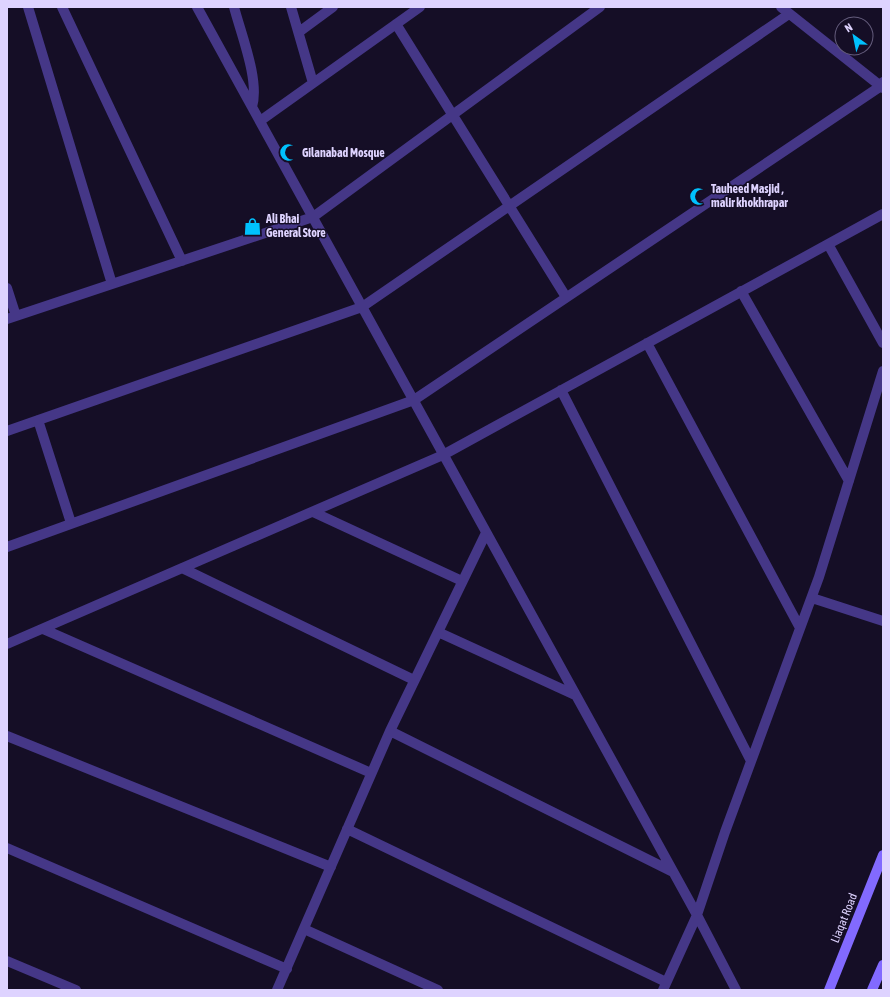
<svg xmlns="http://www.w3.org/2000/svg" width="890" height="997" viewBox="0 0 890 997" font-family="'Asap Condensed',sans-serif">
	<style>
		.lines { fill: none; stroke-linecap: round; stroke-linejoin: round }
		.minor { stroke: #453787; stroke-width: 10 }
		.secondary { stroke: #826aff; stroke-width: 10 }
		.labels { text-anchor: middle; dominant-baseline: central; stroke-width: 3; stroke-linejoin: round; paint-order: stroke }
		.poi-label { font-size: 12px; font-weight: bold; fill: #ded3ff; stroke: #150e26; text-anchor: start }
		.street-label { font-size: 12px; fill: #ded3ff; stroke: #150e26 }
	</style>
	<rect width="100%" height="100%" fill="#150e26"/>
	<g class="lines">
		<path class="minor" d="M 28,7 L 112,284
			M 62,7 L 182,261
			M 197,7 L 697,915 L 736,990
			M 234,7 C 241,34 260,81 252,107
			M 291,7 L 313,83
			M 781,7 L 883,88
			M 396,24 L 566,297
			M 299,32 L 333,7
			M 260,121 L 420,7
			M 828,244 L 883,343
			M 7,288 L 16,316
			M 741,291 L 849,481
			M 7,319 L 313,217 L 600,7
			M 647,343 L 800,628
			M 561,390 L 751,761
			M 38,420 L 71,523
			M 7,431 L 362,307 L 789,14
			M 313,512 L 462,581
			M 7,547 L 414,400 L 881,86 L 883,82
			M 182,568 L 414,680
			M 812,598 L 883,621
			M 43,629 L 371,773
			M 438,632 L 575,695
			M 7,644 L 443,455 L 883,214
			M 390,731 L 673,872
			M 7,736 L 331,867
			M 347,829 L 666,982
			M 7,848 L 287,969
			M 304,929 L 438,990
			M 7,961 L 76,990
			M 277,990 L 390,731 L 486,533
			M 663,990 L 697,915 L 725,832 L 819,577 L 883,371"/>
		<path class="secondary" d="M 829,990 L 883,855
			M 872,990 L 883,965"/>
	</g>
	<defs>
		<symbol id="mosque-bare" viewBox="-9 -9 18 18"><path d="M3.5-4.9A6 6 0 1 0 3.5 4.9A5 5 0 1 1 3.5-4.9Z" fill="#00c1fe" stroke="#150e26" stroke-width="2.5" paint-order="stroke"/></symbol>
		<symbol id="shop-bare" viewBox="-9 -9 18 18"><path d="M-5-2.5h2.3a2.7 3.5 0 0 1 5.4 0H5L5.5 6h-11ZM-1.5-2.5h3a1.5 2.3 0 0 0-3 0Z" fill="#00c1fe" stroke="#150e26" stroke-width="2.5" paint-order="stroke"/></symbol>
	</defs>
	<g fill-rule="evenodd">
		<use href="#mosque-bare" x="276" y="140" width="25" height="25"/>
		<use href="#mosque-bare" x="686" y="184" width="25" height="25"/>
		<use href="#shop-bare" x="240" y="214" width="25" height="25"/>
	</g>
	<g class="labels">
		<g class="poi-label">
			<text x="302" y="153">Gilanabad Mosque</text>
			<text x="711" y="189">Tauheed Masjid ,<tspan x="711" dy="14">malir khokhrapar</tspan></text>
			<text x="266" y="219">Ali Bhai<tspan x="266" dy="14">General Store</tspan></text>
		</g>
		<g class="street-label">
			<text transform="translate(844 918) rotate(-68)">Liaqat Road</text>
		</g>
	</g>
	<rect width="890" height="997" fill="none" stroke="#ded3ff" stroke-width="16"/>
	<g transform="translate(854 36) rotate(327)"><circle r="19" fill="#150e26" stroke="#655d7d"/>
	<path d="M0-3L7 15L0 10L-7 15Z" fill="#00c1fe"/>
	<text y="-6" font-size="11" font-weight="bold" text-anchor="middle" fill="#ded3ff">N</text>
	</g>
</svg>
